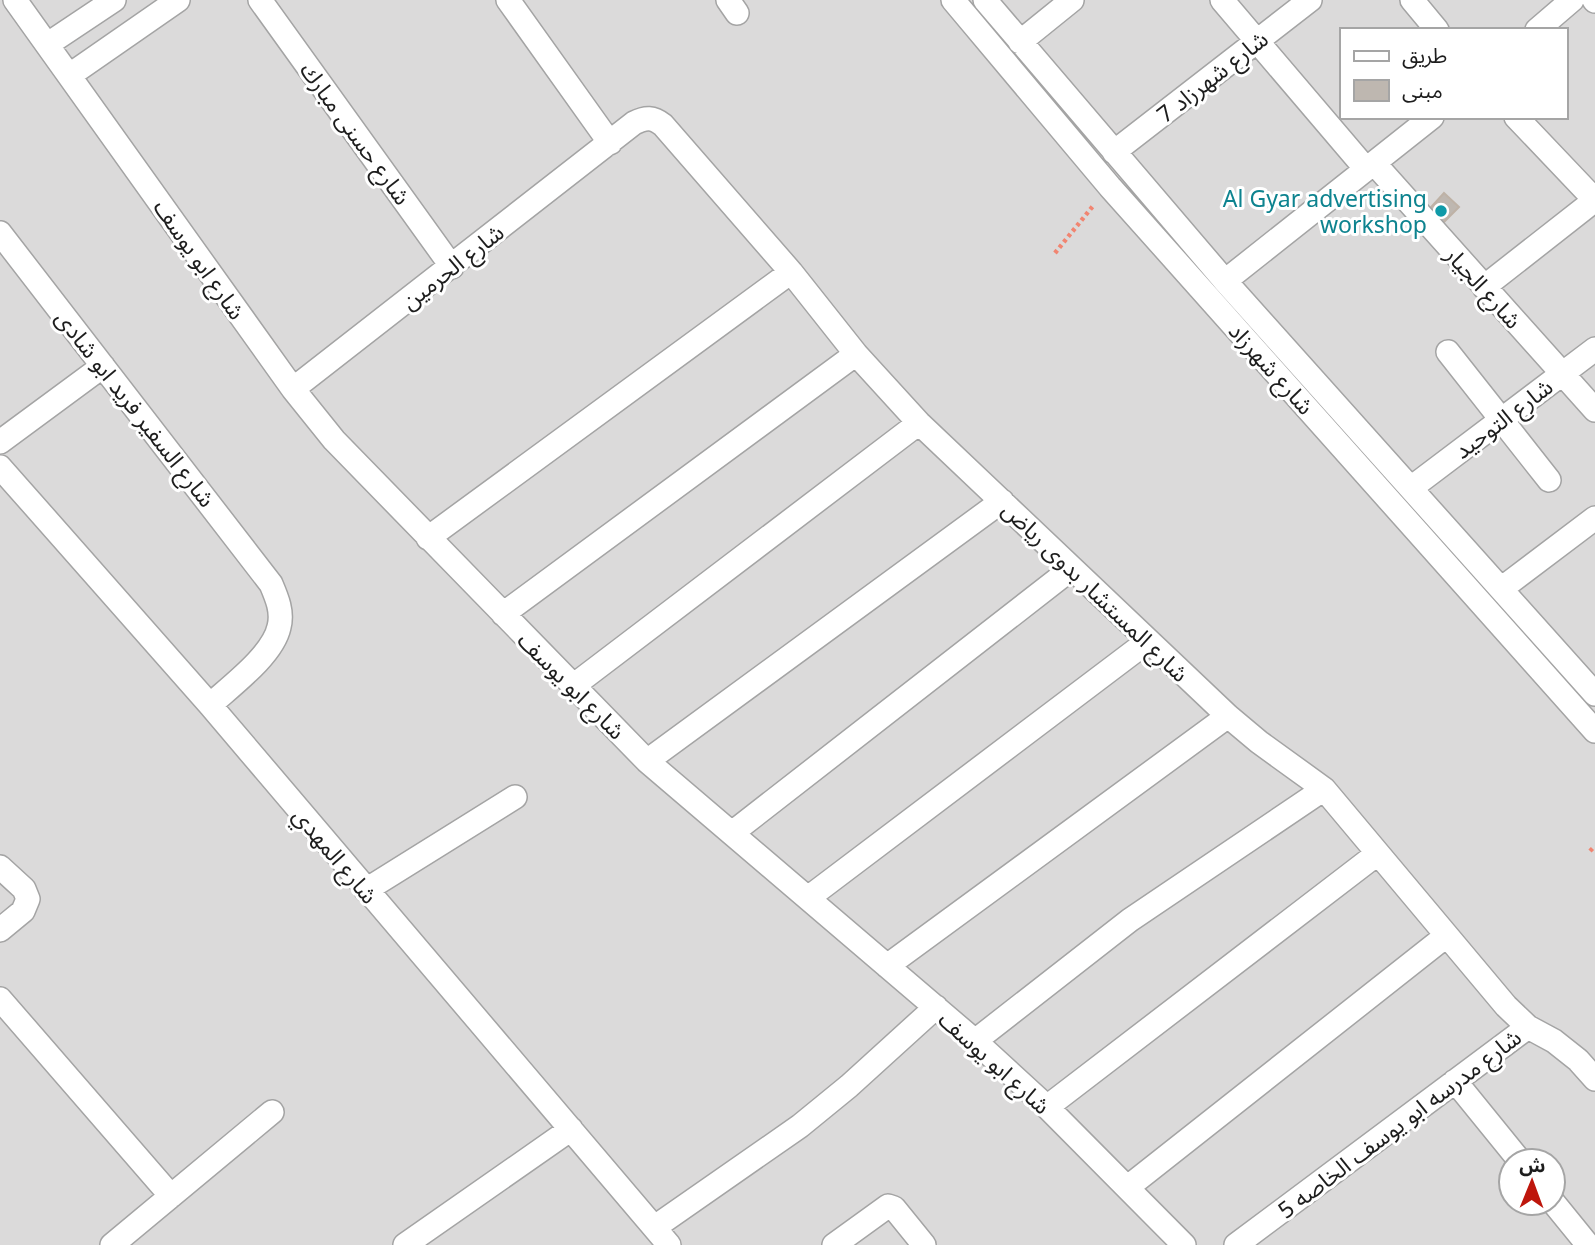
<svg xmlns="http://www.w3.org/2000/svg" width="1595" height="1245" viewBox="0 0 1595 1245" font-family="'Noto Sans','Noto Sans Arabic',sans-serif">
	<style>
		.residential { fill: #dbdada; fill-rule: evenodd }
		.building { fill: #beb7b0; stroke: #beb2a6; stroke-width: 2 }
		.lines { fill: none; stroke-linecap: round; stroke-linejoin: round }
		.minor-casing { stroke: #a4a4a4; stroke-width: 26 }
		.path { stroke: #f18571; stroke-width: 4.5; stroke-dasharray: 3.5 3.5; stroke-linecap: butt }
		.minor { stroke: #fff; stroke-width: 23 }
		.culture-dot { fill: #0f9aa8; stroke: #fff; stroke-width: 2.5 }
		.labels { text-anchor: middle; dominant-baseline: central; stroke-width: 6; stroke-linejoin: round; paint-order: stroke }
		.street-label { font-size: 23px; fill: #1d1d1d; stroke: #fff }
		.culture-label { font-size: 23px; fill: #0d838f; stroke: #fff; text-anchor: end }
	</style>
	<rect width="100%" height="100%" fill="#edebe3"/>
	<path class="residential" d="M 0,0 L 1595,0 L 1595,1245 L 0,1245 ZM 1341,30 L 1565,30 L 1565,117 L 1341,117 ZM 1511,1161 L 1553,1161 L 1553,1203 L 1511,1203 Z"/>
	<path class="building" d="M 1444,193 L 1459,207 L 1436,230 L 1423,216 Z"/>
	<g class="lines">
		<defs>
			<path id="minor" d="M 15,0 L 293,389 L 334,440 L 647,761 L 975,1041 L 1047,1107 L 1184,1245
				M 260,0 L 452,267
				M 508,0 L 610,143
				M 728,0 L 737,13
				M 953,0 L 1110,187 L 1595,731
				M 985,0 L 1225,281 L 1595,694
				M 1222,0 L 1366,169
				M 1412,0 L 1437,30
				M 1594,0 L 1595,1
				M 1537,30 L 1572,0
				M 1020,42 L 1072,0
				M 48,44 L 114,0
				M 70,75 L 178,0
				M 1516,117 L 1595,200
				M 1114,152 L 1310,0
				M 1374,163 L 1595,410
				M 0,233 L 271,584 C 277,598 283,612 279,627 C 273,655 231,686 210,705
				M 1225,281 L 1432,117
				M 1484,287 L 1595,200
				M 1448,352 L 1549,480
				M 293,389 L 634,123 C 646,117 653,117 663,125 L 791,272 L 856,354 L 919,423 L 1228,716 L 1259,742 L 1324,789 L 1506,1006 L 1528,1027 L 1554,1041 L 1578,1060 L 1595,1079
				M 0,442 L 103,366
				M 0,467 L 210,705 L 669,1245
				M 1411,488 L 1595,349
				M 428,538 L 791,272
				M 1501,589 L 1595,518
				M 503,614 L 856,354
				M 573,686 L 919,423
				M 647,761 L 1002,501
				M 732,833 L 1071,569
				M 0,867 L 24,889 L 28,899 L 23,911 L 0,930
				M 366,890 L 515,797
				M 808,898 L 1148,641
				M 887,966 L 1228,716
				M 0,999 L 171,1196
				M 975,1041 L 1130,920 L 1324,789
				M 1455,1081 L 1520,1161
				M 1047,1107 L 1377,854
				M 1128,1187 L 1446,936
				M 1553,1202 L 1588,1245
				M 655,1227 L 800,1126 L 849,1086 L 936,1007
				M 112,1245 L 272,1112
				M 405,1245 L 571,1129
				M 834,1245 L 888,1206 L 894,1208 L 924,1245
				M 1236,1245 L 1528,1027"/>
		</defs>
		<use href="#minor" class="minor-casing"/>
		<path class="path" d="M 1055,253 L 1093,206
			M 1590,851 L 1595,846"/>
		<use href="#minor" class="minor"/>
	</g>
	<circle class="culture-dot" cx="1441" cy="211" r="7"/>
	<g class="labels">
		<g class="street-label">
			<text transform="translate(1212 76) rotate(-38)">شارع شهرزاد 7</text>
			<text transform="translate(356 133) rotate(54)">شارع حسنى مبارك</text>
			<text transform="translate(200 259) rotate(55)">شارع ابو يوسف</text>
			<text transform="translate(452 266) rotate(-38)">شارع الحرمين</text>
			<text transform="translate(1484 287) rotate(48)">شارع الجيار</text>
			<text transform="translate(1272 368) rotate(48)">شارع شهرزاد</text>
			<text transform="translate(136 408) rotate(52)">شارع السفير فريد ابو شادى</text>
			<text transform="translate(1503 418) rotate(-37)">شارع التوحيد</text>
			<text transform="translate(1096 591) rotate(44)">شارع المستشار بدوى رياض</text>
			<text transform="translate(572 685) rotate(45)">شارع ابو يوسف</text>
			<text transform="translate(336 855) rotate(50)">شارع المهدي</text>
			<text transform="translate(995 1062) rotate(42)">شارع ابو يوسف</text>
			<text transform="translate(1399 1123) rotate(-37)">شارع مدرسه ابو يوسف الخاصه 5</text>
		</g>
		<g class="culture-label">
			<text x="1427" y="198">Al Gyar advertising<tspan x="1427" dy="26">workshop</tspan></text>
		</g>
	</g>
	<rect x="1340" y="28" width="228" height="91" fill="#ffffff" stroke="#a5a5a5" stroke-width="2"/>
	<rect x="1354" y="51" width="35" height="10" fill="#ffffff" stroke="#a5a5a5" stroke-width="2"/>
	<text x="1402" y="63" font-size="21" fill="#1d1d1d">طريق</text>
	<rect x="1354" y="80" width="35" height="21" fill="#beb7b0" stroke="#a5a5a5" stroke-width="2"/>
	<text x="1402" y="98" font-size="21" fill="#1d1d1d">مبنى</text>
	<g transform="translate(1532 1182) rotate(1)"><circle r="33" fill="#ffffff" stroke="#a5a5a5" stroke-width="2"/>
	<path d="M0-5L12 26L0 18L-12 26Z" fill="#be160c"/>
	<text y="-10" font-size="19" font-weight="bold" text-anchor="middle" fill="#1d1d1d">ش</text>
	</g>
</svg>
